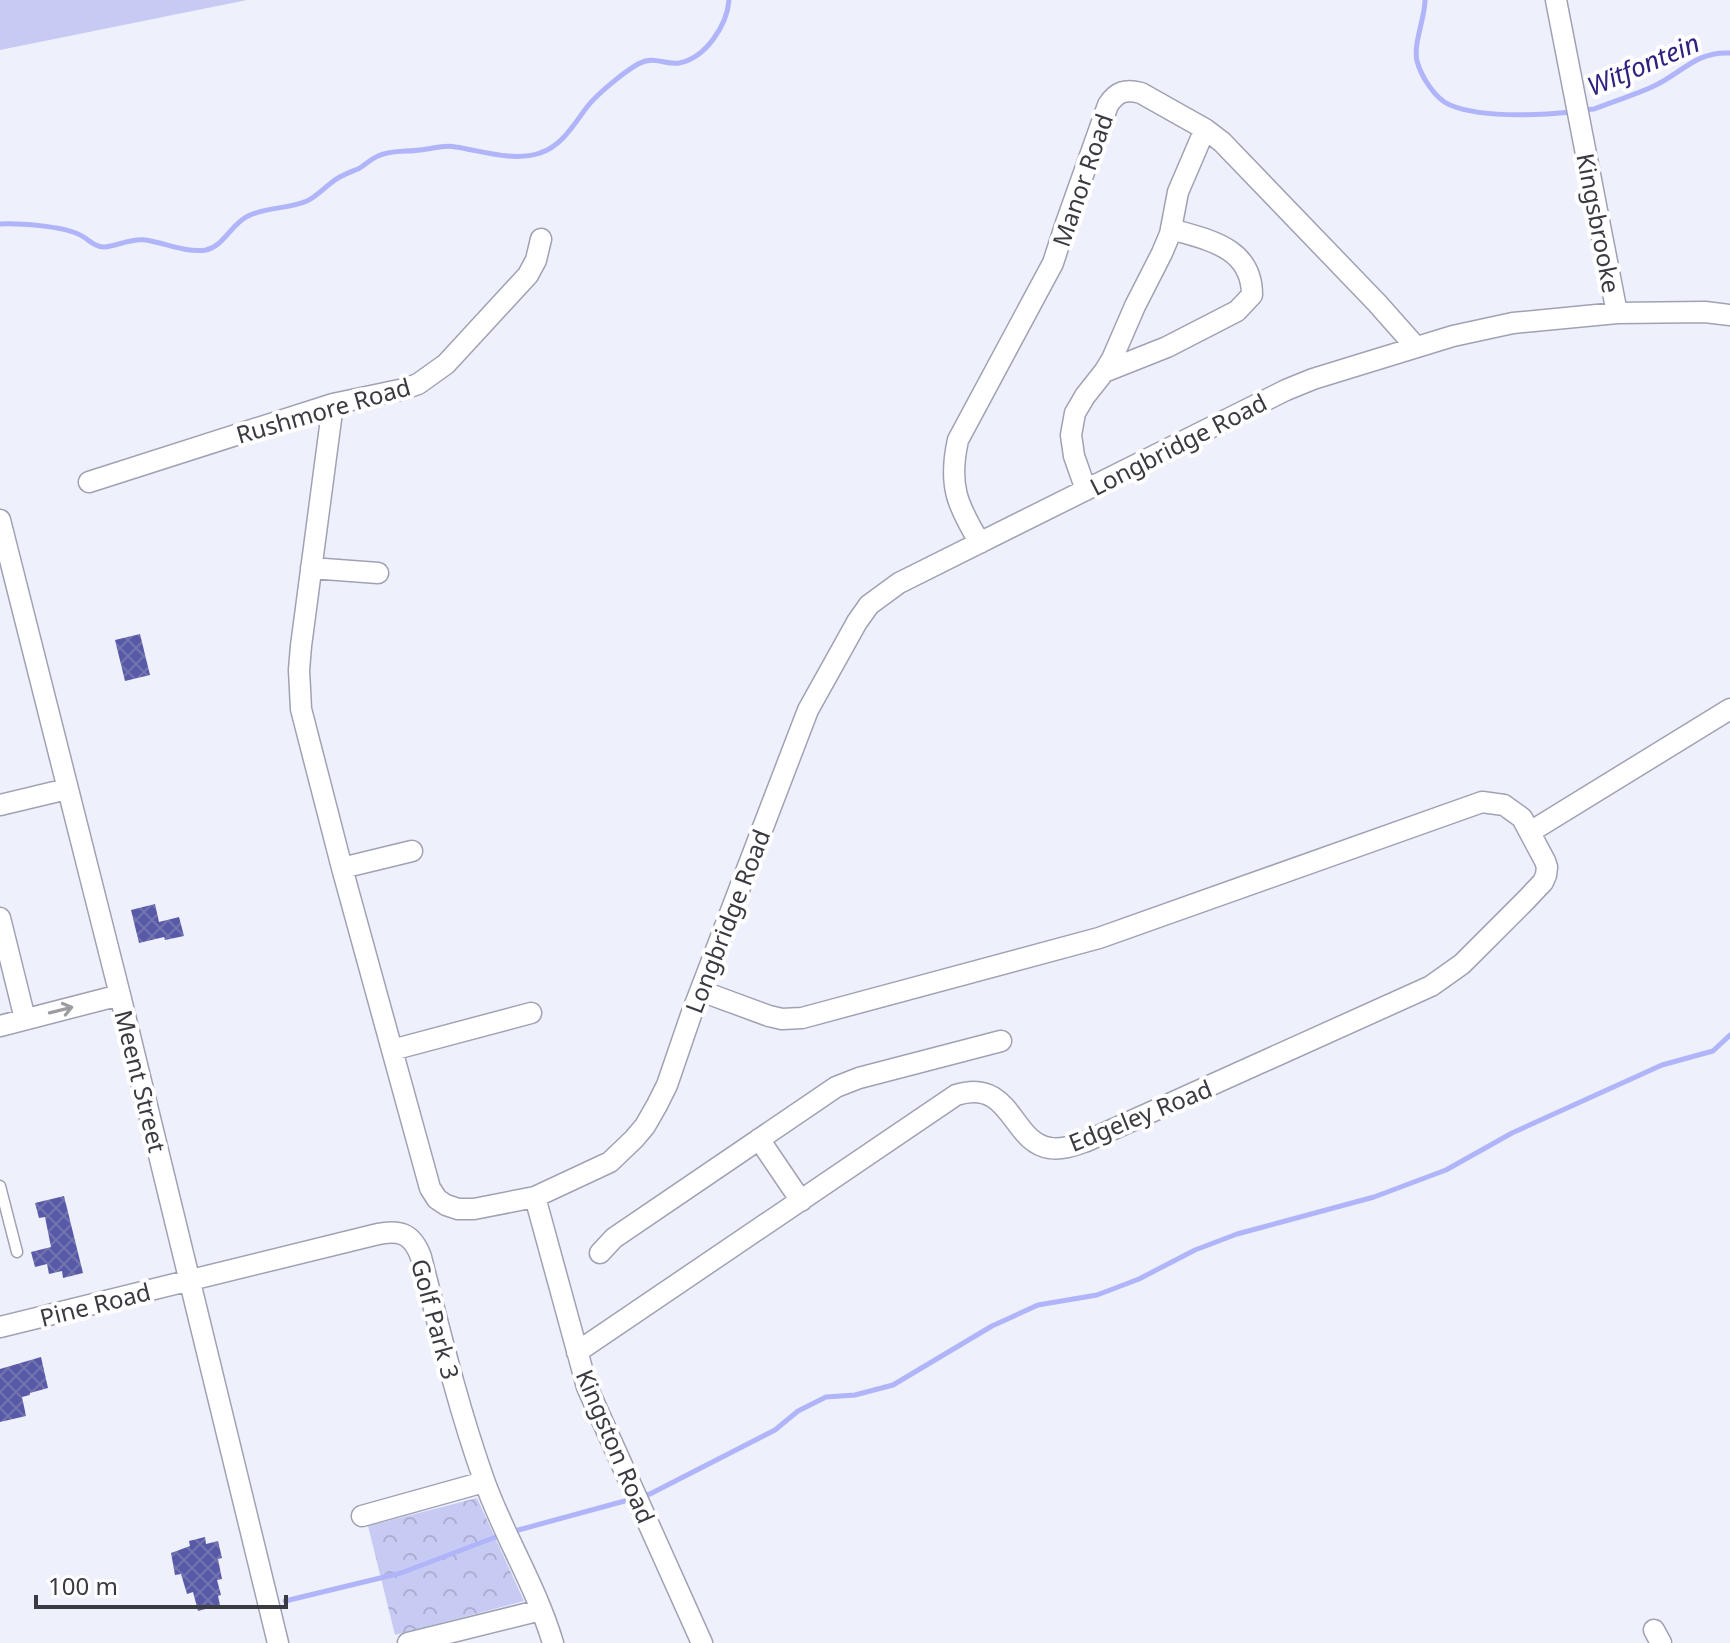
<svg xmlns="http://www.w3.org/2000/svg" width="1730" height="1643" viewBox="0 0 1730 1643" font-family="'Noto Sans',sans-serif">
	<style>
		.grass { fill: #c7cbf4 }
		.forest { fill: url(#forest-crowns) }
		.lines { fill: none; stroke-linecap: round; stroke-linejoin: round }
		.stream { stroke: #b0b5f9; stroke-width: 5 }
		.building { fill: url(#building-cross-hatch) }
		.lane-casing { stroke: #a0a2b4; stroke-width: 13 }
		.street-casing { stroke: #a0a2b4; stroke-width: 23 }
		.lane { stroke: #fff; stroke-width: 10 }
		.street { stroke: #fff; stroke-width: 20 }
		.oneway { stroke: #9c9da0 }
		.labels { text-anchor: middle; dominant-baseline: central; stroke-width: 8; stroke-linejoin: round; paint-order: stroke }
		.street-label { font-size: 24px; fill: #3a3b42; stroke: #fff }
		.water-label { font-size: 26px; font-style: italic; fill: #2e217f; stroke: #fff }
	</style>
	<defs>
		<pattern id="forest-crowns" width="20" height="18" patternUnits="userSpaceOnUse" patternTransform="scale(2)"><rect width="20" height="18" fill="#c7cbf4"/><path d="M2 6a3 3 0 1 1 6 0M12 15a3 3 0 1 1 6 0" fill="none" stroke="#acafd2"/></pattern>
		<pattern id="building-cross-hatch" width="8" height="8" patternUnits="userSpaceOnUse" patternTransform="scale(2)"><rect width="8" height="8" fill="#595aa7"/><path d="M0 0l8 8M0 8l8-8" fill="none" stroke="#7474af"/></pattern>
	</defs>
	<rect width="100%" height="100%" fill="#eef0fc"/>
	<path class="grass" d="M 0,0 L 247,0 L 0,50 Z"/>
	<path class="forest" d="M 477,1498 L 524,1601 L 395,1635 L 368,1526 Z"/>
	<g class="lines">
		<path class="stream" d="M 1425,0 C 1425,19 1413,43 1417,61 C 1421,76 1435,99 1450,105 C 1481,118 1540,115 1573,112
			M 1583,110 L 1594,109 C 1614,101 1635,95 1654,86 C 1682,73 1696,51 1730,53
			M 0,224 C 19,223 61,226 78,234 C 87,237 94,248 105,247 C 119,246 129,238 146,240 C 165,243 186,253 206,250 C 224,246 231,224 248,216 C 266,207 288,209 307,201 C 316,197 323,189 331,183 C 339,176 348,173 358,169 C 365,165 371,159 378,156 C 391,150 406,152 420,150 C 433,149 443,144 456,147 C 482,151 514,162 540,153 C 562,146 574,124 587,107 C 597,94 624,72 638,64 C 654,55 664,65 679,63 C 706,58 727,25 729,0
			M 642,1496 L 650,1494 L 775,1430 L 798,1411 L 826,1397 L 855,1395 L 893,1385 L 992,1326 L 1038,1305 L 1097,1295 L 1139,1279 L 1195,1250 L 1237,1234 L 1374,1197 L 1446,1170 L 1512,1133 L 1662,1065 L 1713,1051 L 1730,1035
			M 511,1532 L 632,1499
			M 285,1601 L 401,1573 L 501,1535"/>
	</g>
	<path class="building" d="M 140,634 L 150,675 L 125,681 L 115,640 Z
		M 155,904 L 159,922 L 179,917 L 184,936 L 165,940 L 164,937 L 139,943 L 131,910 Z
		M 64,1196 L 83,1273 L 63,1278 L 62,1271 L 49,1274 L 47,1264 L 35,1267 L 31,1252 L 51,1247 L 45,1217 L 39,1218 L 35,1203 Z
		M 41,1357 L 48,1388 L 30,1393 L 30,1395 L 22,1397 L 26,1416 L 0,1422 L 0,1369 Z
		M 205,1537 L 206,1544 L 218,1541 L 222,1558 L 218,1559 L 222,1579 L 217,1580 L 221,1595 L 218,1596 L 220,1605 L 198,1611 L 193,1592 L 187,1594 L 181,1574 L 175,1575 L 171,1553 L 190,1546 L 189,1541 Z"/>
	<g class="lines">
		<defs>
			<path id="lane" d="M 0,1186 L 17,1252"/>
			<path id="street" d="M 1556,0 L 1617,313
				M 1104,372 L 1167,347 L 1237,311 L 1252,295 C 1252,247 1208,240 1171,229
				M 333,404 L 301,646 L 299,670 L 301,709 L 342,868 L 430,1188 L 437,1199 L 446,1205 L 458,1209 L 474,1209 L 535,1197 L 610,1162 L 634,1139 L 645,1126 L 657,1105 L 667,1085 L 691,1015 L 808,710 L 857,622 L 869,605 L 899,583 L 1286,390 L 1313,379 L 1453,336 L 1513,323 L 1617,313 L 1705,312 L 1730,315
				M 89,482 L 333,404 L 404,389 L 418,384 L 446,364 L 528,275 L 536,260 L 541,239
				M 1086,490 L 1074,456 L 1071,435 L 1075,413 L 1085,396 L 1104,372 L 1112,359 L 1135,306 L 1162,253 L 1170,234 L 1178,192 L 1205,129
				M 0,520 L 120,995 L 278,1643
				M 980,543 C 957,505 948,485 958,440 L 1053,263 L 1066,223 L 1108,105 C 1117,91 1126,89 1141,93 L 1205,129 L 1222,142 L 1377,303 L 1416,347
				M 311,568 L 378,573
				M 0,805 L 67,789
				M 1530,832 L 1730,709
				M 342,868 L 412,851
				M 0,918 L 25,1019
				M 0,1026 L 120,995
				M 392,1050 L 531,1013
				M 759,1139 L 801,1201
				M 535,1197 L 587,1387 L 702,1643
				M 600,1253 L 614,1238 L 836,1087 L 859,1078 L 1001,1041
				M 0,1327 L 374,1235 C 398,1229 412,1232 421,1257 C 440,1332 458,1407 484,1480 C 504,1536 536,1586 553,1643
				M 577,1352 L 956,1095 C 1012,1077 1011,1143 1050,1148 C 1063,1150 1075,1145 1087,1141 L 1431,986 L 1462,964 L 1526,900 L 1543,882 L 1546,875 L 1547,867 L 1545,861 L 1522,818 L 1504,805 L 1482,802 L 1099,938 L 802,1018 L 782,1019 L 769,1016 L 701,991
				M 362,1516 L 484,1482
				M 1654,1630 L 1661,1643
				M 408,1643 L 541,1610"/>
		</defs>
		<use href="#lane" class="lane-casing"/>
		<use href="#street" class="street-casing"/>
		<use href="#lane" class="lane"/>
		<use href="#street" class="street"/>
	</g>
	<defs><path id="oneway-shaft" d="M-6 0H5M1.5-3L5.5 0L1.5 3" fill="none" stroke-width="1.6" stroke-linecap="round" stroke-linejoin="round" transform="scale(2)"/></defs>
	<use class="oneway" href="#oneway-shaft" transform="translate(61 1010) rotate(-14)"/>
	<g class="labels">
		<g class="street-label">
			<text transform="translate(1082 180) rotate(-71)">Manor Road</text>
			<text transform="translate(1599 223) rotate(79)">Kingsbrooke</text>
			<text transform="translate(323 410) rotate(-16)">Rushmore Road</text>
			<text transform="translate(1178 444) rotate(-27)">Longbridge Road</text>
			<text transform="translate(727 921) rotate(-69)">Longbridge Road</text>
			<text transform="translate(141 1081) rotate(76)">Meent Street</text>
			<text transform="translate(1140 1115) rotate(-22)">Edgeley Road</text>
			<text transform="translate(95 1304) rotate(-14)">Pine Road</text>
			<text transform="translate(436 1319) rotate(75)">Golf Park 3</text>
			<text transform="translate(616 1446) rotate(67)">Kingston Road</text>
		</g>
		<g class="water-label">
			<text transform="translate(1643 64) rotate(-23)">Witfontein</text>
		</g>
	</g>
	<path d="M36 1595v12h250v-12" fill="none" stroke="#3a3b42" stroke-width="4"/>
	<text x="48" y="1595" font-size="24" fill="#3a3b42" stroke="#ffffff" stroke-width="6" paint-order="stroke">100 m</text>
</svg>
